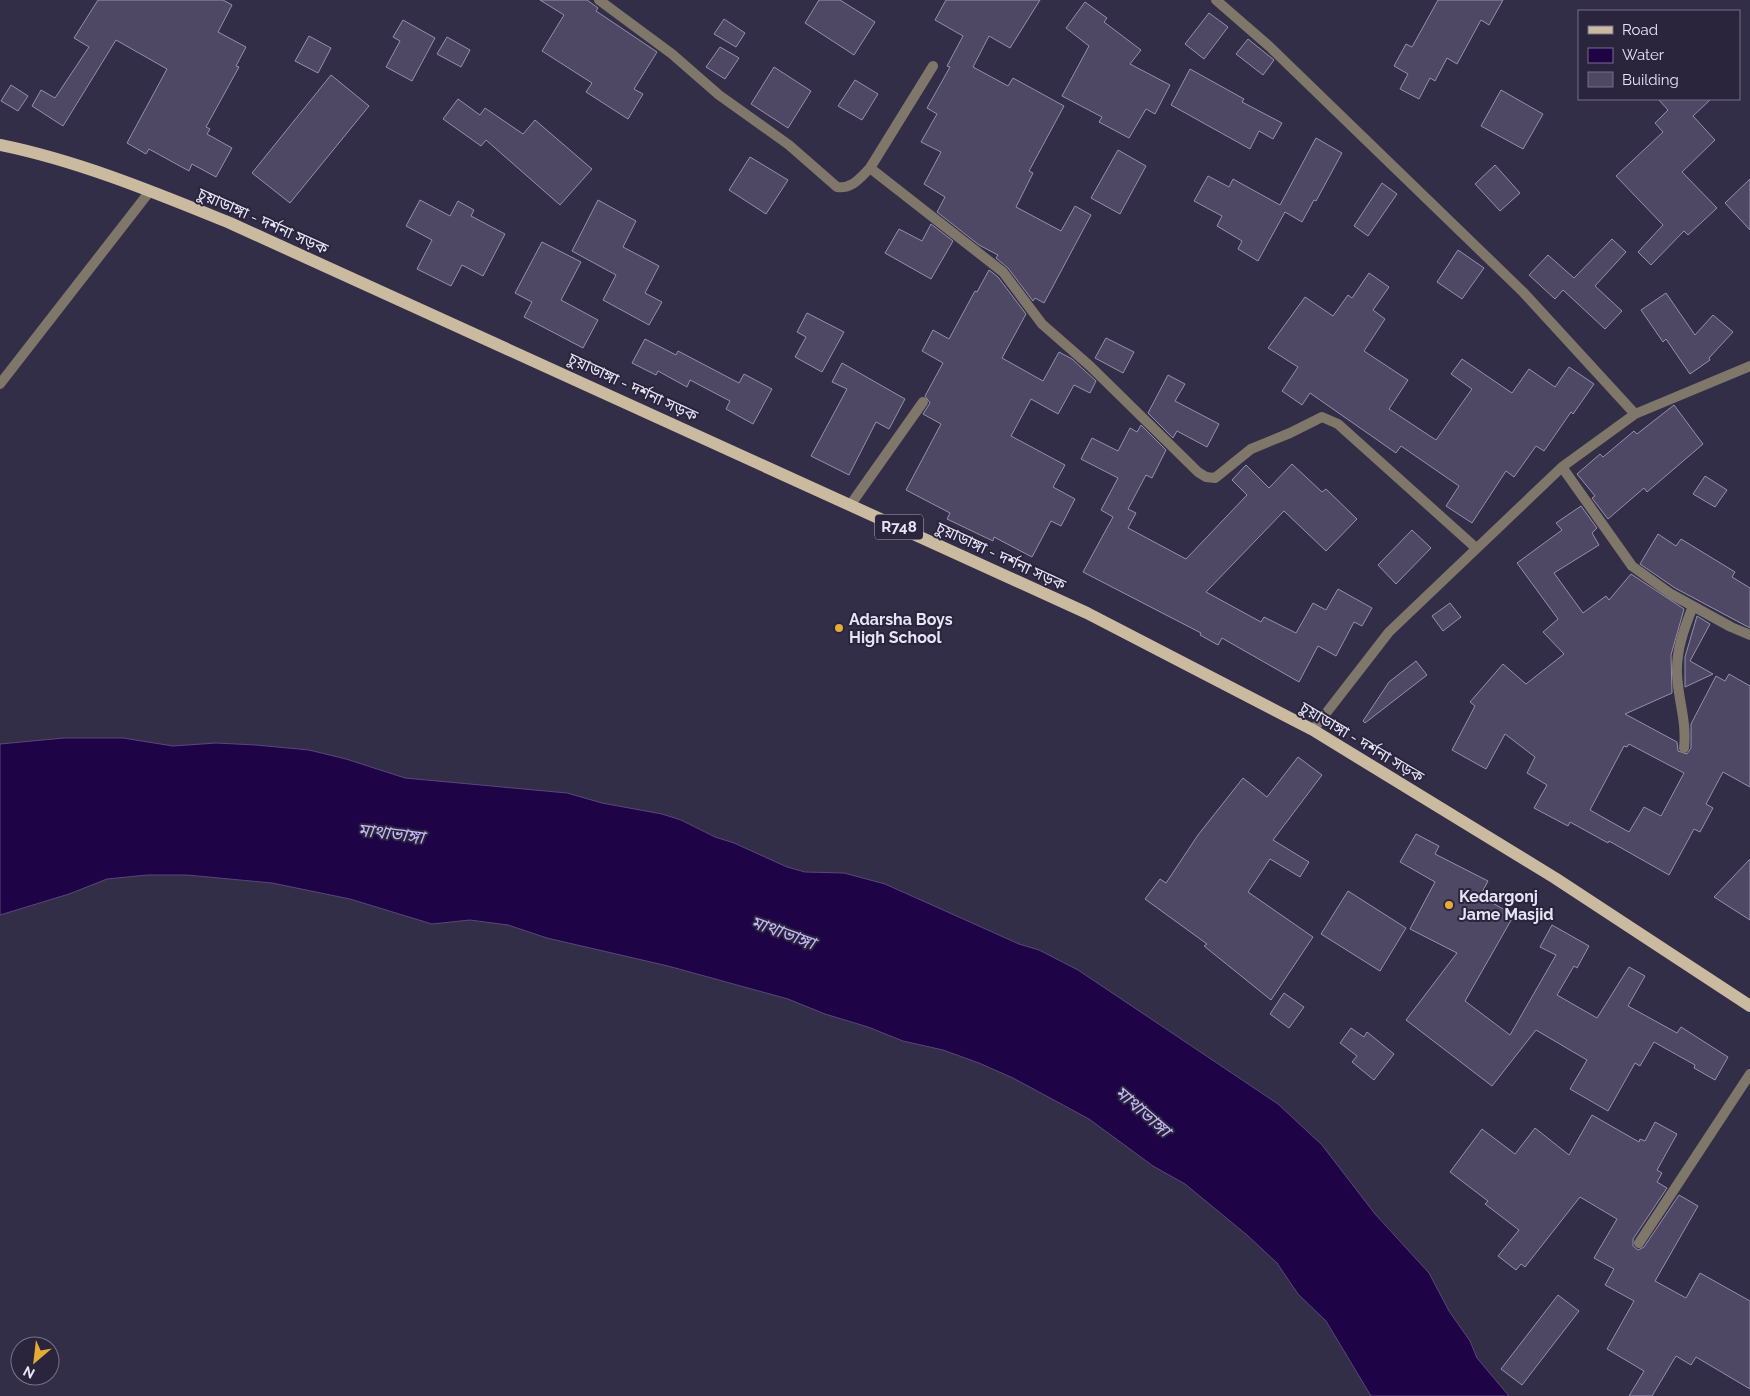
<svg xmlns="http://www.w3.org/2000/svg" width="1750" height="1396" viewBox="0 0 1750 1396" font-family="Raleway,'Noto Sans Bengali',sans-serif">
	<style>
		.water { fill: #1f0347; stroke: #5b467b }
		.building { fill: #4e4865; stroke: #958faf; fill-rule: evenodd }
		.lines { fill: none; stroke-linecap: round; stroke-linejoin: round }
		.minor { stroke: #7e776a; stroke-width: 10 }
		.primary { stroke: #cabaa0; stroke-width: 12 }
		.poi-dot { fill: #e5ad36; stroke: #2a243d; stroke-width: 2 }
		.labels { text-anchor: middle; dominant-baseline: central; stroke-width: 4; stroke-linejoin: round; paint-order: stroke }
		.shield { fill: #2a243d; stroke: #aeaabe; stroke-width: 1 }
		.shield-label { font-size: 15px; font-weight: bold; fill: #e6e4f5 }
		.street-label { font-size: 16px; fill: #e6e4f5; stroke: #2a243d }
		.poi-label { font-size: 16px; font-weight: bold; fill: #e6e4f5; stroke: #2a243d; text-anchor: start }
		.water-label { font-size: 18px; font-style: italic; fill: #c2b6f3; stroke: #2a243d }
	</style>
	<rect width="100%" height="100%" fill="#332e48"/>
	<path class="water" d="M 64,738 L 123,738 L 173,746 L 216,743 L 256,745 L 309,750 L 346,759 L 405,778 L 567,793 L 602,803 L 662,814 L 681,820 L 715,837 L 734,843 L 787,867 L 805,872 L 844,873 L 885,884 L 1019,944 L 1039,950 L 1078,970 L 1278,1104 L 1322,1145 L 1375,1214 L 1429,1273 L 1449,1311 L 1470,1341 L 1477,1358 L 1509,1396 L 1371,1396 L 1326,1321 L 1298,1294 L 1277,1263 L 1247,1235 L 1185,1184 L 1153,1166 L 1089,1119 L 1013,1078 L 979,1063 L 943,1050 L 903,1041 L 868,1027 L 825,1014 L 788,999 L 668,966 L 547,938 L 508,925 L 470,920 L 432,924 L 350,899 L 272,883 L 187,875 L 147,875 L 107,879 L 69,894 L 0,915 L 0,744 Z"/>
	<path class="building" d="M 98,0 L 223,0 L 232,5 L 218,32 L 246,47 L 236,66 L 239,67 L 206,127 L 210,129 L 207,134 L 232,148 L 216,177 L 192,164 L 189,171 L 149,149 L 146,154 L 127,143 L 167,69 L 116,40 L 63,126 L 32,106 L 41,90 L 55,98 L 89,47 L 74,38 Z
		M 540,0 L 587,0 L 598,8 L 596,11 L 657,52 L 634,89 L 643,94 L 628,119 L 586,92 L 592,83 L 542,51 L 564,15 Z
		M 819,0 L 840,0 L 875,22 L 854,55 L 805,23 Z
		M 946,0 L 1040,0 L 1010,48 L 989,36 L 973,67 L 1008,86 L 1013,78 L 1064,106 L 1029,171 L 1033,173 L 1016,207 L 1061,231 L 1075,206 L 1091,215 L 1044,303 L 1035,298 L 1033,301 L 1008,268 L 996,258 L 998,255 L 979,245 L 937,212 L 945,197 L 924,184 L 941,152 L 921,142 L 937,114 L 927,108 L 950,67 L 947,66 L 963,36 L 935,20 Z
		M 1438,0 L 1503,0 L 1489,25 L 1481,20 L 1457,64 L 1447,58 L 1435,81 L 1430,78 L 1419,99 L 1400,89 L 1408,74 L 1394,66 L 1406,44 L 1412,47 Z
		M 1085,2 L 1107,18 L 1104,22 L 1141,50 L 1130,64 L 1170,85 L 1155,114 L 1146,109 L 1129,138 L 1099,122 L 1102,117 L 1062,96 L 1089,46 L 1066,28 Z
		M 1209,13 L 1228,27 L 1204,59 L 1185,44 Z
		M 724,19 L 745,33 L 736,47 L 714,34 Z
		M 403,20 L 435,38 L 412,81 L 386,67 L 400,41 L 393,37 Z
		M 309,36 L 331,48 L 318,73 L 295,61 Z
		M 447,37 L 470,50 L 461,67 L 437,54 Z
		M 1248,39 L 1274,60 L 1263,75 L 1236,54 Z
		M 720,47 L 739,58 L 725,79 L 706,67 Z
		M 774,67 L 811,91 L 788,128 L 751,104 Z
		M 1190,69 L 1244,99 L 1242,102 L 1282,123 L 1273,139 L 1259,131 L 1250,149 L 1171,105 Z
		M 331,75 L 369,106 L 290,203 L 252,173 Z
		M 855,80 L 878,94 L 862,120 L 838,106 Z
		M 11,85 L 28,96 L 18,111 L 1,101 Z
		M 1501,90 L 1543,114 L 1523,149 L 1481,126 Z
		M 458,99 L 480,115 L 485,108 L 523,134 L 535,120 L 592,169 L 560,205 L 486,140 L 481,146 L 443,119 Z
		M 1658,99 L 1711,99 L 1693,116 L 1715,140 L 1682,172 L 1717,208 L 1688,235 L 1684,231 L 1651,265 L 1638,252 L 1663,225 L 1616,176 L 1663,132 L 1655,123 L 1668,110 Z
		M 1316,138 L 1342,153 L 1316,201 L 1314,200 L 1302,222 L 1285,212 L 1258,261 L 1238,249 L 1242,241 L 1217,226 L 1222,216 L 1194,201 L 1208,176 L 1229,187 L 1233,179 L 1280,205 Z
		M 1118,150 L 1146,166 L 1120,214 L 1091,198 Z
		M 750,157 L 788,180 L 766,214 L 729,190 Z
		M 1495,165 L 1520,193 L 1500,211 L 1475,184 Z
		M 1750,179 L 1750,230 L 1725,203 Z
		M 1382,183 L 1397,194 L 1368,236 L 1354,226 Z
		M 420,200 L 450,216 L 458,201 L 474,210 L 471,216 L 505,234 L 483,276 L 462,265 L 451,286 L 417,269 L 432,240 L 406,226 Z
		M 598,200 L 636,221 L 623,247 L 659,266 L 645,293 L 662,302 L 649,325 L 603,300 L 616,275 L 572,251 Z
		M 931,224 L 953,241 L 931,279 L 885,253 L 899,229 L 922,241 Z
		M 1612,239 L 1626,252 L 1595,286 L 1622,311 L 1605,329 L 1563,290 L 1555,299 L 1529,275 L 1548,255 L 1574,278 Z
		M 542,242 L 581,262 L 561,300 L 598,320 L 583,348 L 524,317 L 532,302 L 515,293 Z
		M 1458,250 L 1484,268 L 1462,299 L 1437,282 Z
		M 989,270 L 998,277 L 1026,314 L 1002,358 L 1043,381 L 1059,352 L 1072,359 L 1096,381 L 1090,393 L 1074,385 L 1058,414 L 1031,399 L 1011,436 L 1065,465 L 1053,487 L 1075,499 L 1061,526 L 1051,521 L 1032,557 L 994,537 L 993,541 L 947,519 L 950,513 L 906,490 L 941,424 L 923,414 L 930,403 L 925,396 L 943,363 L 922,351 L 933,330 L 949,339 L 975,291 L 977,292 Z
		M 1369,273 L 1389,287 L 1373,310 L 1385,319 L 1364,351 L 1408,380 L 1389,409 L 1436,440 L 1472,389 L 1451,374 L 1462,359 L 1512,393 L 1529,369 L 1555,387 L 1569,367 L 1594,384 L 1573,414 L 1571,412 L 1544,451 L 1536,446 L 1514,477 L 1506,471 L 1472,523 L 1446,506 L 1459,486 L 1401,446 L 1396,453 L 1310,393 L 1302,405 L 1282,391 L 1298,367 L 1268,348 L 1305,297 L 1333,316 L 1348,295 L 1352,298 Z
		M 1666,293 L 1695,335 L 1713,315 L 1733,332 L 1709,358 L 1710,360 L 1690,374 L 1666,339 L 1663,342 L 1641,310 Z
		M 807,313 L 844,332 L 822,372 L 795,357 L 806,337 L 797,332 Z
		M 1106,338 L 1134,352 L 1123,373 L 1095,358 Z
		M 645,339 L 676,355 L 678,351 L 739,383 L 744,374 L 772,389 L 753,424 L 726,409 L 730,401 L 690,380 L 687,387 L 658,371 L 656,375 L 632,363 Z
		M 842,363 L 905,399 L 889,429 L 876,422 L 849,475 L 811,456 L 847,389 L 832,382 Z
		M 1168,375 L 1185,384 L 1175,401 L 1219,424 L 1207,447 L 1177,431 L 1173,438 L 1148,413 Z
		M 1674,405 L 1703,444 L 1647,492 L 1644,488 L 1608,519 L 1592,498 L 1595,496 L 1577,474 L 1600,454 L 1603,457 L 1634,431 L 1637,434 Z
		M 1141,425 L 1166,450 L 1152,478 L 1146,475 L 1128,509 L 1136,513 L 1128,528 L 1186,559 L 1247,495 L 1232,480 L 1246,465 L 1269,488 L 1292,464 L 1322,492 L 1326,489 L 1357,519 L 1326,551 L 1284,511 L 1206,592 L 1261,622 L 1264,617 L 1296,633 L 1313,603 L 1326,610 L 1338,589 L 1372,608 L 1362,626 L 1354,622 L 1336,656 L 1318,646 L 1299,682 L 1222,638 L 1218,645 L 1200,635 L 1201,633 L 1083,572 L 1113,517 L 1101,510 L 1118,478 L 1081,459 L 1092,438 L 1118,451 L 1130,428 L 1137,432 Z
		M 1705,476 L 1727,490 L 1715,507 L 1693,494 Z
		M 1581,506 L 1597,528 L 1592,533 L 1599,545 L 1554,573 L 1583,613 L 1606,596 L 1609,600 L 1631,574 L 1684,609 L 1671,655 L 1672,693 L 1625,714 L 1677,742 L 1678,751 L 1687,754 L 1691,748 L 1691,724 L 1716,676 L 1725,681 L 1729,674 L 1750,686 L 1750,787 L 1723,772 L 1706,804 L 1713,808 L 1700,832 L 1694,829 L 1669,875 L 1609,841 L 1608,843 L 1570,822 L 1568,826 L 1534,808 L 1547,785 L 1527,773 L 1535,757 L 1505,734 L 1486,769 L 1452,750 L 1475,706 L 1470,702 L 1503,664 L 1526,684 L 1564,654 L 1543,632 L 1558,619 L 1517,563 L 1562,530 L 1556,523 ZM 1629,744 L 1684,773 L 1661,816 L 1644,807 L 1629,832 L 1590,810 L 1624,746 L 1627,747 Z
		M 1412,530 L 1431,548 L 1396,584 L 1378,565 Z
		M 1658,534 L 1676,546 L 1681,539 L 1735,572 L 1732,577 L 1750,588 L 1750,628 L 1675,588 L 1640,564 Z
		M 1450,603 L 1461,617 L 1443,631 L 1432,616 Z
		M 1697,616 L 1710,624 L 1690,661 L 1713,674 L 1685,687 L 1685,657 Z
		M 1416,661 L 1427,675 L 1365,723 L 1363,721 L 1389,682 Z
		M 1298,757 L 1322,775 L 1273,840 L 1309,862 L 1300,877 L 1270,859 L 1248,892 L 1313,937 L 1271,1000 L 1204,946 L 1207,944 L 1145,899 L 1160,879 L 1166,883 L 1198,835 L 1243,778 L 1267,797 Z
		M 1416,834 L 1439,846 L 1435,854 L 1488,881 L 1480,896 L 1514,915 L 1465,1001 L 1510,1035 L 1556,955 L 1540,947 L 1552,925 L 1589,946 L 1577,968 L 1574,966 L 1557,995 L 1597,1018 L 1629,967 L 1645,976 L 1628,1006 L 1677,1033 L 1681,1027 L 1728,1057 L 1715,1080 L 1694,1068 L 1695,1065 L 1654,1042 L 1640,1066 L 1635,1063 L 1608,1111 L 1570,1089 L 1587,1060 L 1536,1030 L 1492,1086 L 1406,1020 L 1457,953 L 1410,929 L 1435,882 L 1400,862 Z
		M 1750,859 L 1750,920 L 1714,897 Z
		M 1348,891 L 1406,928 L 1380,971 L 1321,934 Z
		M 1284,993 L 1304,1007 L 1289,1028 L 1270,1014 Z
		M 1351,1028 L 1364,1037 L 1367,1032 L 1394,1054 L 1374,1080 L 1352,1062 L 1357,1056 L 1340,1043 Z
		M 1592,1115 L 1639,1142 L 1640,1139 L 1645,1141 L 1655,1122 L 1677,1134 L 1657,1170 L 1662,1173 L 1657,1182 L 1667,1188 L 1633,1239 L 1633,1246 L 1638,1250 L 1644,1247 L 1679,1195 L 1698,1206 L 1655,1281 L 1686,1298 L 1700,1273 L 1750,1301 L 1750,1389 L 1696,1357 L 1691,1365 L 1676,1356 L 1652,1396 L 1629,1396 L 1644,1371 L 1607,1349 L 1634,1301 L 1605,1285 L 1614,1269 L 1594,1258 L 1617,1219 L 1580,1197 L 1525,1267 L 1521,1264 L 1516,1270 L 1498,1256 L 1519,1230 L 1485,1204 L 1488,1201 L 1450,1172 L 1482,1129 L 1515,1154 L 1535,1128 L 1569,1155 Z
		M 1558,1295 L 1579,1311 L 1522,1385 L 1501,1369 Z"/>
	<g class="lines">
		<path class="minor" d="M 599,0 L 672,54 L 719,95 L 789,145 L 837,187 C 852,189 859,179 870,168
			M 1216,0 L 1270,47 L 1523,292 L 1635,414
			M 933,66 L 870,168 L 1003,272 L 1042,324 L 1090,366 L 1198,472 L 1206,477 L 1215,478 L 1251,449 L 1290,433 L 1322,417 L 1338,424 L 1476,548
			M 0,384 L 150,191
			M 1562,467 L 1632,566 L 1671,594 L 1731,627 L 1750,635
			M 851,504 L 923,402
			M 1313,730 L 1389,632 L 1562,467 L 1635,414 L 1750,366
			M 1684,748 C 1687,721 1678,700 1677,674 C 1676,650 1684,629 1693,606
			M 1639,1243 L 1750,1074"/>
		<path class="primary" d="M 0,145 C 79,161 156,193 230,223 L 1087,613 L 1313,730 L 1555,878 L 1750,1006"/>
	</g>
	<g class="poi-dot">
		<circle cx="839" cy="628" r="5"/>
		<circle cx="1449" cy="905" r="5"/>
	</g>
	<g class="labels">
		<rect class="shield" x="875" y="514.5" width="48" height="25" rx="4"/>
		<g class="shield-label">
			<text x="899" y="527">R748</text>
		</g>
		<g class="street-label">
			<text transform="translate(263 221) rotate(24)">চুয়াডাঙ্গা - দর্শনা সড়ক</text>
			<text transform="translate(633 387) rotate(25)">চুয়াডাঙ্গা - দর্শনা সড়ক</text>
			<text transform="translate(1001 556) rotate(25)">চুয়াডাঙ্গা - দর্শনা সড়ক</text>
			<text transform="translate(1362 742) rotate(31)">চুয়াডাঙ্গা - দর্শনা সড়ক</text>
		</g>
		<g class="poi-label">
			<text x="849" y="619">Adarsha Boys<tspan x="849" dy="18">High School</tspan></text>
			<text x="1459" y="896">Kedargonj<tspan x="1459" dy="18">Jame Masjid</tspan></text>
		</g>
		<g class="water-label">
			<text transform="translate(391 833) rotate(7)">মাথাভাঙ্গা</text>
			<text transform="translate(783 932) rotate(20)">মাথাভাঙ্গা</text>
			<text transform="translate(1143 1111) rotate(41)">মাথাভাঙ্গা</text>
		</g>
	</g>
	<rect x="1578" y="10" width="162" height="90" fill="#2a243d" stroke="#757187"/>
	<rect x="1588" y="26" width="25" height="8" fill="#cabaa0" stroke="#757187"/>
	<text x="1622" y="35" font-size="15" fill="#e6e4f5">Road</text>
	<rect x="1588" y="48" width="25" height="15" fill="#1f0347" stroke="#757187"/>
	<text x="1622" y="60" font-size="15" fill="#e6e4f5">Water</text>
	<rect x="1588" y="72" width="25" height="15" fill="#4e4865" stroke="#757187"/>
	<text x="1622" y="85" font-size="15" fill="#e6e4f5">Building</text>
	<g transform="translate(35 1361) rotate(208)"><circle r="24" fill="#2a243d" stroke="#757187"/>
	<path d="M0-4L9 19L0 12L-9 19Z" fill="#e5ad36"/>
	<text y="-8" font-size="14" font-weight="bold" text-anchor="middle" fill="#e6e4f5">N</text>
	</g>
</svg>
